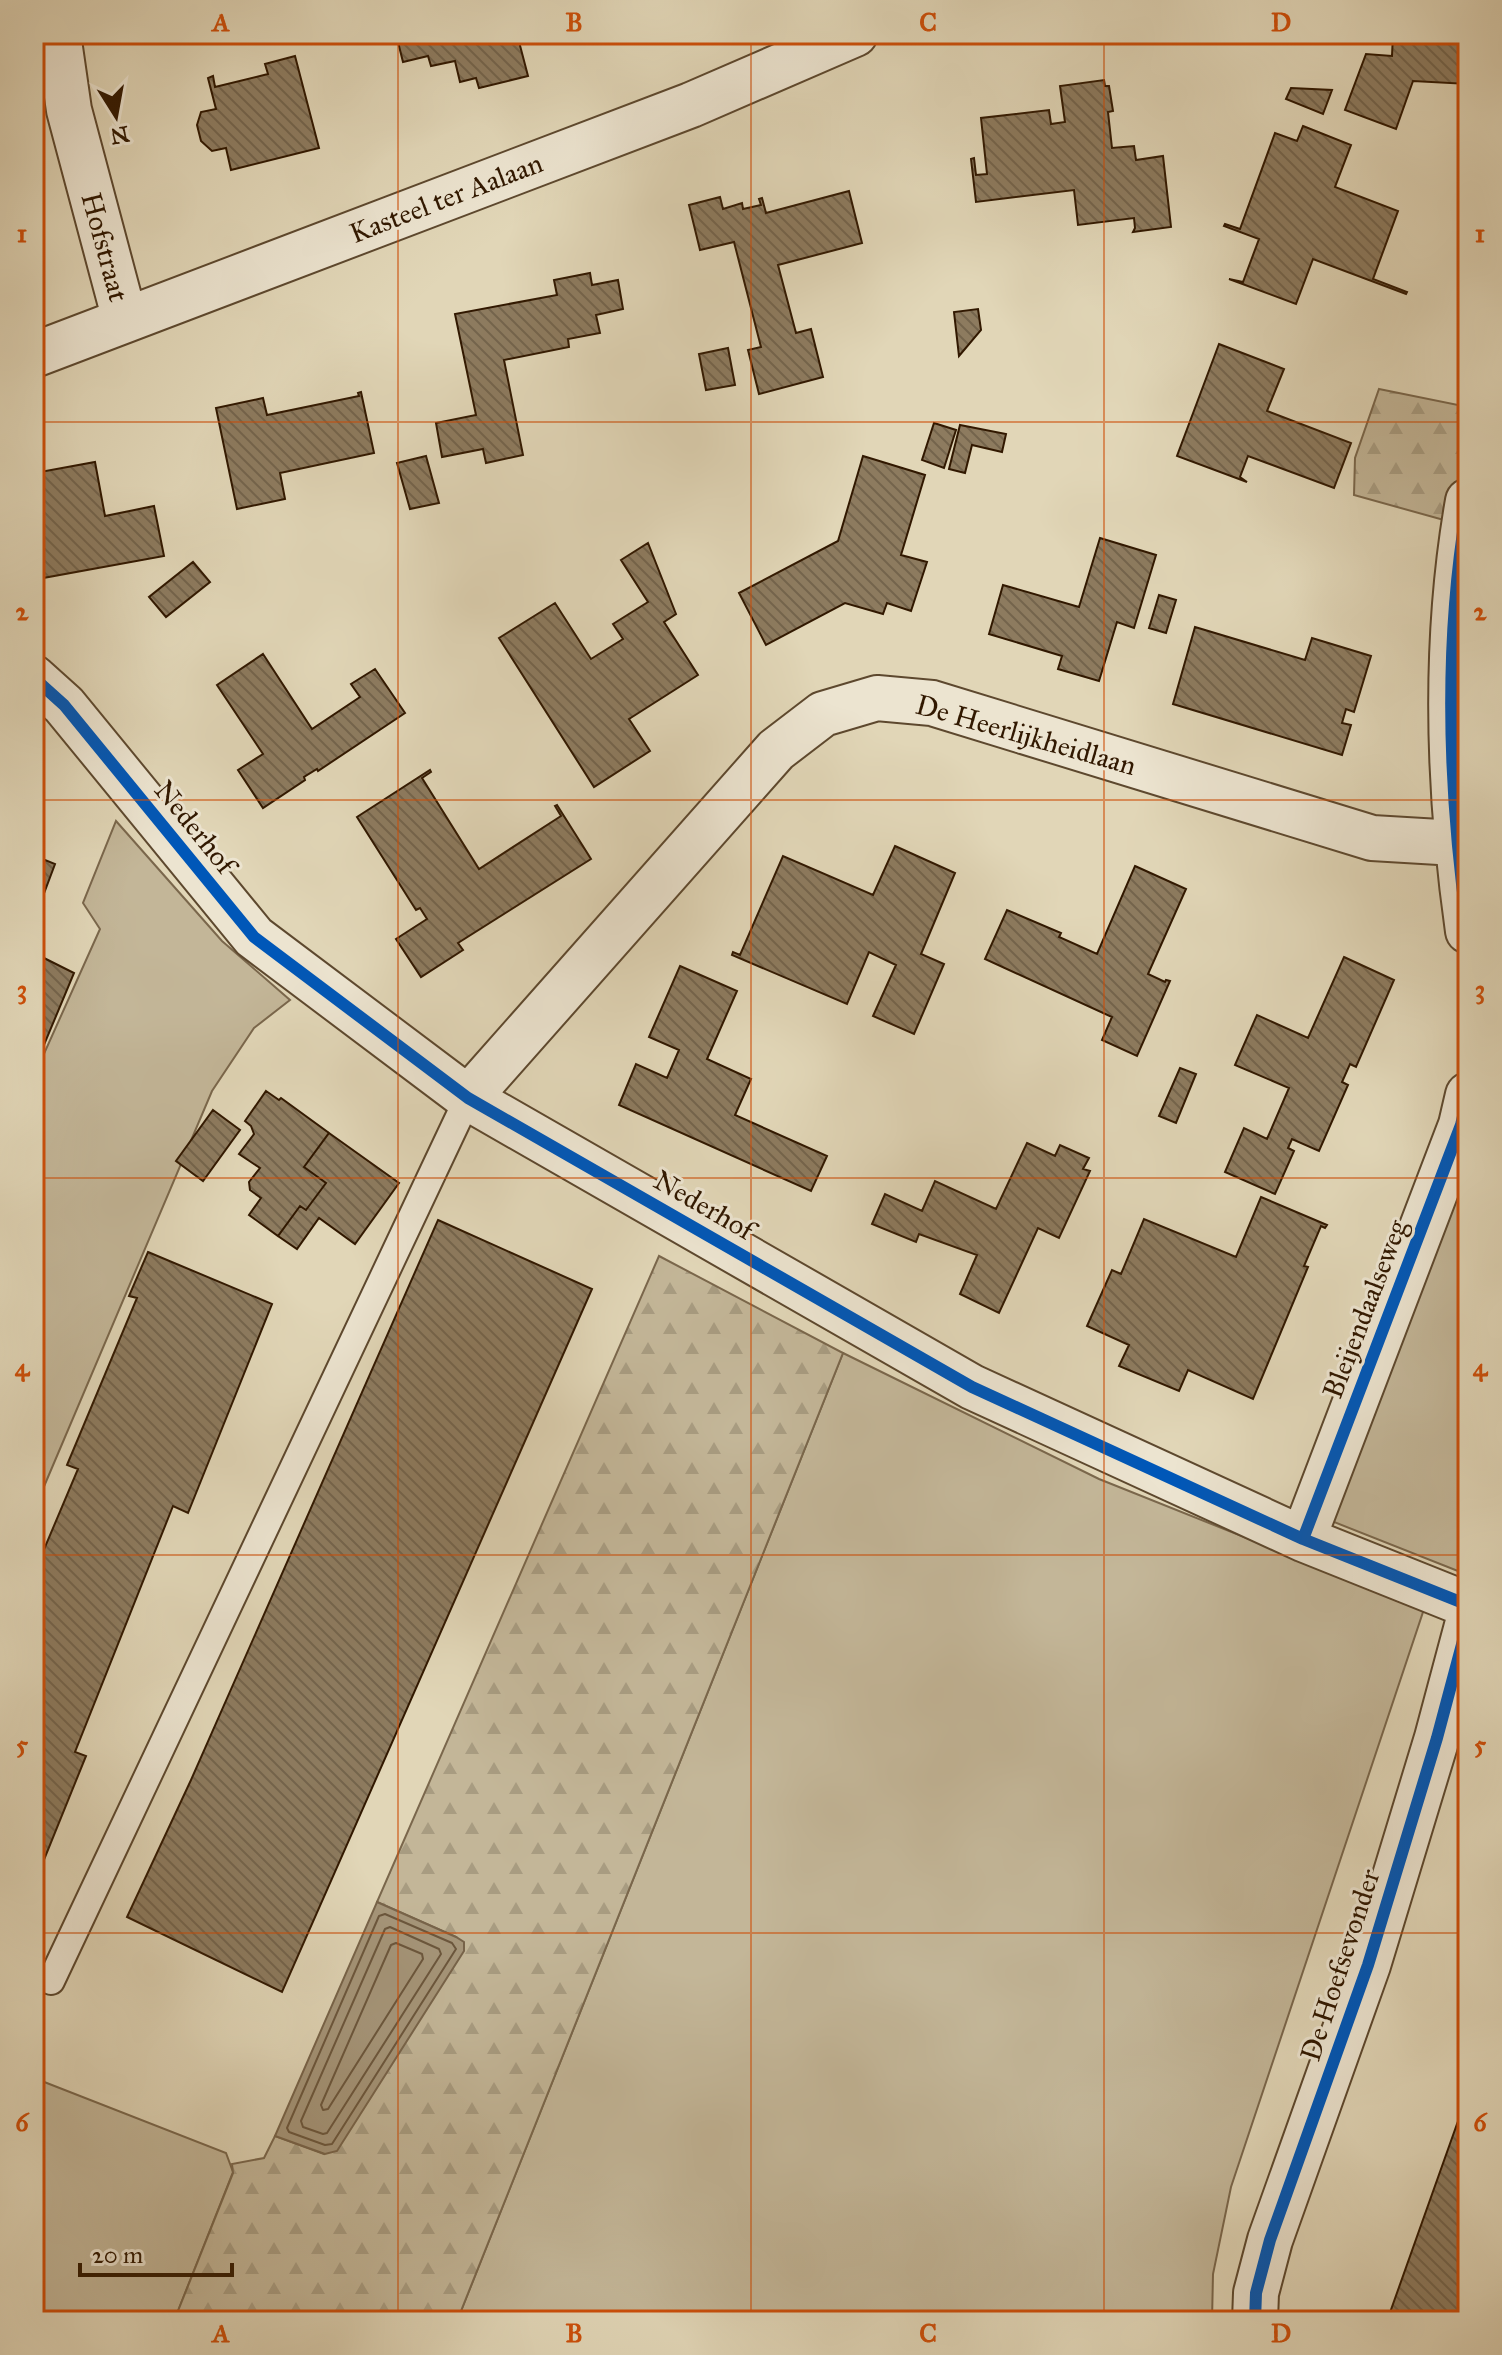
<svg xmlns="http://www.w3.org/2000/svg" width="1502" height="2355" viewBox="0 0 1502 2355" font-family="'IM FELL Great Primer',serif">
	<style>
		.green { fill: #c3b698; stroke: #7a674c; stroke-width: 2 }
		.forest { fill: url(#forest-firs); stroke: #7a674c; stroke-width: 2 }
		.water { fill: #a59579; stroke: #776349; stroke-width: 2 }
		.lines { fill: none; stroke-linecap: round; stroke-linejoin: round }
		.shore { stroke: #6b563c; stroke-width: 2 }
		.building { fill: url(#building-back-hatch); stroke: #311800; stroke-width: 2 }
		.lane-casing { stroke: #5d482e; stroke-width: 30 }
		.street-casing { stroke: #5d482e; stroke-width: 48 }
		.lane { stroke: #ece4d0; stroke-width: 26 }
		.street { stroke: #ece4d0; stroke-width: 44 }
		.cycleway-casing { stroke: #ece4d0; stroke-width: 17 }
		.cycleway { stroke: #0057b8; stroke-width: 12 }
		.grid { fill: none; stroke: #cd4f0a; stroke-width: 2; stroke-opacity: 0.55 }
		.labels { text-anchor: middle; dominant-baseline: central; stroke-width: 6; stroke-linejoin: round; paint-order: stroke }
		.street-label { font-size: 28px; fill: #311800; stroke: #ece4d0 }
		.neatline { fill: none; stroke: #cd4f0a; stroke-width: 3 }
		.grid-label { font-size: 26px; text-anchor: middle; font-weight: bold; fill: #cd4f0a }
	</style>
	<defs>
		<pattern id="forest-firs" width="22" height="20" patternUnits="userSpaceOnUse" patternTransform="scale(2)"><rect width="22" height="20" fill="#c3b698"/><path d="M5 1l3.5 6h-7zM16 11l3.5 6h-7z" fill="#a89c81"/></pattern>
		<pattern id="building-back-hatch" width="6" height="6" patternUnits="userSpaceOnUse" patternTransform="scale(2)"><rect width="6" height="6" fill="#8d7b5f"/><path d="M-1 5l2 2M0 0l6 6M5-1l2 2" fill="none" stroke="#74644c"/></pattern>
	</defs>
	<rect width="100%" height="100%" fill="#e1d6b7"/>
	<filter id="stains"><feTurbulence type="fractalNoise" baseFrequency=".0025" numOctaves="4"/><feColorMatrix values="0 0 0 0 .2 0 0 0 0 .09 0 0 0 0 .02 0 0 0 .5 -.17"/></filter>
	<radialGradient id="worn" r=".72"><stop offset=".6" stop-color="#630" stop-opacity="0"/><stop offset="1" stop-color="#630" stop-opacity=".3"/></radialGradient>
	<path class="green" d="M 116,821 L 222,941 L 290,1000 L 254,1028 L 212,1091 L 34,1510 L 34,1076 L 100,929 L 83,903 Z
		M 1468,1168 L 1468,1575 L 1329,1520 Z
		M 843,1353 L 1099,1479 L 1424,1609 L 1231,2187 L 1213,2274 L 1212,2321 L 457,2321 Z
		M 34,2078 L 226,2153 L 233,2172 L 174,2321 L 34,2321 Z"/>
	<path class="forest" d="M 1379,389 L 1468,407 L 1468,432 L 1451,522 L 1354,495 L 1355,458 Z
		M 659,1256 L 843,1353 L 457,2321 L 174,2321 L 233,2173 L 232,2164 L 264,2158 L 275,2136 L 324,2154 L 456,1937 L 377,1902 Z"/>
	<path class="water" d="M 377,1902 L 456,1937 L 464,1942 L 464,1951 L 337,2151 L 325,2154 L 275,2136 Z"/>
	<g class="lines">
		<path class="shore" d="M 385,1914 L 452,1943 L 456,1949 L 332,2144 L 325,2145 L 289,2132 L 287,2128 L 379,1916 Z
			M 390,1927 L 439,1949 L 441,1954 L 327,2133 L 323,2134 L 303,2127 L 301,2121 L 385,1929 Z
			M 396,1943 L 422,1954 L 423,1959 L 328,2109 L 323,2110 L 321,2105 L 391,1945 Z"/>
	</g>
	<path class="building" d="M 396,34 L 517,34 L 528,76 L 479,88 L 476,78 L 460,82 L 455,61 L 431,66 L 428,56 L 403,62 Z
		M 1393,34 L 1468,34 L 1468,84 L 1413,81 L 1396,129 L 1345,110 L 1366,54 L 1392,56 Z
		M 295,56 L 319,148 L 231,170 L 226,148 L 212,151 L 201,141 L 197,125 L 201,112 L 216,109 L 208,78 L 213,76 L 215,87 L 268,74 L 265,64 Z
		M 1104,80 L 1105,86 L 1109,86 L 1113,111 L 1108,112 L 1112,148 L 1134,146 L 1136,160 L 1163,156 L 1171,227 L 1133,232 L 1135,228 L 1134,218 L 1078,225 L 1074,190 L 976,202 L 971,159 L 974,158 L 976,175 L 987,174 L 981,118 L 1049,110 L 1051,124 L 1065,122 L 1060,86 Z
		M 1291,88 L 1332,90 L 1323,114 L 1286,99 Z
		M 1303,126 L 1351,145 L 1335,187 L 1398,211 L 1373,279 L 1407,292 L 1406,294 L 1313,259 L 1296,304 L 1229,279 L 1243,282 L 1259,239 L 1224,226 L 1225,224 L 1240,229 L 1275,133 L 1297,141 Z
		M 849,191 L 862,243 L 778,265 L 796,333 L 811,329 L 823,377 L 759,394 L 748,350 L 761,347 L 734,242 L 700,250 L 689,205 L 720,197 L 723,209 L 742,203 L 743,209 L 761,205 L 759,199 L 762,198 L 766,213 Z
		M 590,273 L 592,285 L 618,280 L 623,309 L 596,315 L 600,333 L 568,339 L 569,347 L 504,360 L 523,455 L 486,463 L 483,449 L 442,457 L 436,423 L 476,415 L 455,314 L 557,295 L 554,280 Z
		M 978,309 L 981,330 L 959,356 L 954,312 Z
		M 1219,344 L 1284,369 L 1267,411 L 1351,443 L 1334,488 L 1248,456 L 1240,477 L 1247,482 L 1177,456 Z
		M 728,348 L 735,385 L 706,390 L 699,354 Z
		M 361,392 L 374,453 L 280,473 L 285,499 L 237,509 L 216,408 L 263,398 L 267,415 L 359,396 L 358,393 Z
		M 934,423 L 956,430 L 944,468 L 922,460 Z
		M 960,425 L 1006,434 L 1002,452 L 972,445 L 965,473 L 949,469 Z
		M 426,456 L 439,503 L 410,509 L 397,463 Z
		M 863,456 L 925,475 L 901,555 L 927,562 L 911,611 L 887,603 L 883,614 L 845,603 L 766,645 L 739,593 L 838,541 Z
		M 95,462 L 105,516 L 154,506 L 164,556 L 43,578 L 34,532 L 36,528 L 34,527 L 34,479 L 41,478 L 40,472 Z
		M 1100,538 L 1156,555 L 1134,628 L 1117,622 L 1099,681 L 1058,669 L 1062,656 L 989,634 L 1003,585 L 1079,607 Z
		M 648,543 L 676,614 L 664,622 L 698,675 L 629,719 L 650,751 L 594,787 L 499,638 L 555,603 L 591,659 L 623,639 L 613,624 L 648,602 L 621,560 Z
		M 193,562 L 210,582 L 166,617 L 149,597 Z
		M 1159,595 L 1176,600 L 1166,633 L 1149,628 Z
		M 1195,627 L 1305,660 L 1312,638 L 1371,656 L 1354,712 L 1346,709 L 1342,723 L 1351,725 L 1342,755 L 1173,704 Z
		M 263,654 L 312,729 L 360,697 L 351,684 L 375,669 L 405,713 L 318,771 L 317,769 L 304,777 L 305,780 L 263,808 L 238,770 L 263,754 L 217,685 Z
		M 430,770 L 431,772 L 422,778 L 479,869 L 561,816 L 555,806 L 557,805 L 591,859 L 458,943 L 463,950 L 421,977 L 396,939 L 427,919 L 420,908 L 416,910 L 357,817 Z
		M 34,842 L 39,844 L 35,856 L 55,864 L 37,912 L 34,911 Z
		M 895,846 L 955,873 L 921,954 L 944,964 L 914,1034 L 873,1016 L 896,965 L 869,952 L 847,1004 L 732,955 L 733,952 L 740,955 L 783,856 L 873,895 Z
		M 1135,866 L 1186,889 L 1148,974 L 1165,982 L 1166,980 L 1170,981 L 1137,1056 L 1102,1040 L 1112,1017 L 985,959 L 1007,910 L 1061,933 L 1059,937 L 1097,954 Z
		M 34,953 L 74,973 L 36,1064 L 34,1063 Z
		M 1344,957 L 1394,980 L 1356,1067 L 1350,1064 L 1342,1082 L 1348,1085 L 1319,1151 L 1292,1139 L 1288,1148 L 1294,1151 L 1275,1194 L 1225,1172 L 1244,1128 L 1267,1139 L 1289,1088 L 1235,1065 L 1257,1015 L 1308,1038 Z
		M 680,966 L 737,991 L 707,1059 L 751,1079 L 735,1115 L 827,1156 L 811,1191 L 619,1105 L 636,1064 L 667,1078 L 679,1050 L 649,1037 Z
		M 1180,1068 L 1196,1074 L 1176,1123 L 1159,1116 Z
		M 266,1091 L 279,1100 L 281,1098 L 329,1133 L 304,1167 L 326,1183 L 306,1210 L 300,1206 L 278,1236 L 249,1215 L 261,1198 L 250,1190 L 249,1182 L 260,1168 L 239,1154 L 254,1134 L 251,1126 L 245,1121 Z
		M 213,1110 L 240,1130 L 203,1181 L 176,1161 Z
		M 329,1133 L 399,1183 L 355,1244 L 319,1218 L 297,1249 L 278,1236 L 300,1206 L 306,1210 L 326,1183 L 304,1167 Z
		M 1027,1143 L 1055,1156 L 1060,1145 L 1089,1158 L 1083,1169 L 1090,1171 L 1059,1238 L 1038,1228 L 999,1313 L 960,1294 L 977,1255 L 919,1234 L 916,1242 L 872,1224 L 885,1194 L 922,1211 L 935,1181 L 996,1209 Z
		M 1261,1197 L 1327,1225 L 1325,1228 L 1321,1226 L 1304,1266 L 1308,1267 L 1253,1399 L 1188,1370 L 1179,1391 L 1119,1366 L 1129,1345 L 1087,1326 L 1112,1270 L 1121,1274 L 1144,1219 L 1236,1257 Z
		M 438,1220 L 592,1289 L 282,1992 L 127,1917 L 191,1780 Z
		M 148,1252 L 272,1304 L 188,1513 L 173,1506 L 75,1752 L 86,1756 L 37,1877 L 34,1875 L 34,1573 L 78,1469 L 67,1465 L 137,1298 L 129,1296 Z
		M 1468,2093 L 1468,2321 L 1387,2321 Z"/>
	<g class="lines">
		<defs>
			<path id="lane" d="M 51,1981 L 468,1098"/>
			<path id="street" d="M 58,34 L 69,110 L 125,320
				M 34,355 L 691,105 L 855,34
				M 1468,501 C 1443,643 1448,789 1468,931
				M 34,678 L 64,705 L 254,937 L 468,1098 L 972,1387 L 1303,1539 L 1468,1605
				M 468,1098 L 776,750 L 823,714 L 877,698 L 932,703 L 1372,838 L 1456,843
				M 1303,1539 L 1461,1125 L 1468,1095
				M 1255,2321 L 1256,2293 L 1270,2240 L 1368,1965 L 1437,1738 L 1468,1622"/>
		</defs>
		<use href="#lane" class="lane-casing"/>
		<use href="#street" class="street-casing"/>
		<use href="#lane" class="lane"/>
		<use href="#street" class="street"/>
		<defs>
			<path id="cycleway" d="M 1468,501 C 1443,643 1448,789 1468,931
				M 34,678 L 64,705 L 254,937 L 468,1098 L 972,1387 L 1303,1539 L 1468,1605
				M 1303,1539 L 1461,1125 L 1468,1095
				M 1255,2321 L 1256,2293 L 1270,2240 L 1368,1965 L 1437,1738 L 1468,1622"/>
		</defs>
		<use href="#cycleway" class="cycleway-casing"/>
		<use href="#cycleway" class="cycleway"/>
	</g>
	<path class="grid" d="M 398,34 L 398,2321M 751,34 L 751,2321M 1104,34 L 1104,2321M 34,422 L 1468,422M 34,800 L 1468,800M 34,1178 L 1468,1178M 34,1555 L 1468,1555M 34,1933 L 1468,1933"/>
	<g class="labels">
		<g class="street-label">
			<text transform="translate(446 198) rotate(-21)">Kasteel ter Aalaan</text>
			<text transform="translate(105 247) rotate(75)">Hofstraat</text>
			<text transform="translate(1026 735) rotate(16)">De Heerlijkheidlaan</text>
			<text transform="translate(195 827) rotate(51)">Nederhof</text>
			<text transform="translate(704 1205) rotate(30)">Nederhof</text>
			<text transform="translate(1365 1309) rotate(-69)">Bleijendaalseweg</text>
			<text transform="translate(1340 1965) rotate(-72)">De Hoefsevonder</text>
		</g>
	</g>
	<rect width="1502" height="2355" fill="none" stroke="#e1d6b7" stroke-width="88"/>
	<g transform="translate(116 116) rotate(169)" stroke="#ece4d0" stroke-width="6" paint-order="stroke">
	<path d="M0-6L14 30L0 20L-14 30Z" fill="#311800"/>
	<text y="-12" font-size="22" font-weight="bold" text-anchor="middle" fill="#311800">N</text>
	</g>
	<path d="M80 2263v12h152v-12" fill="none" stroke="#311800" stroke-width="4"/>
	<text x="92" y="2263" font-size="24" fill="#311800" stroke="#ece4d0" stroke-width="6" paint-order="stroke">20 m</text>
	<rect x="44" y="44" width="1414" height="2267" class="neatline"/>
	<g class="grid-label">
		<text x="221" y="31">A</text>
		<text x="574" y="31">B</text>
		<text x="928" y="31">C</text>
		<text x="1281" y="31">D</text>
		<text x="22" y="242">1</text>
		<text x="1480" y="242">1</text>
		<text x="22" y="620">2</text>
		<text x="1480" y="620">2</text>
		<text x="22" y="998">3</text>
		<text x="1480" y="998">3</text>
		<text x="22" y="1376">4</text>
		<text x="1480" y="1376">4</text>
		<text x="22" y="1753">5</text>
		<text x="1480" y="1753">5</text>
		<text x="22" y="2131">6</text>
		<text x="1480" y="2131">6</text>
		<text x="221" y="2342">A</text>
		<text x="574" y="2342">B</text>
		<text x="928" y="2342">C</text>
		<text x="1281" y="2342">D</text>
	</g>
	<rect width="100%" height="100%" filter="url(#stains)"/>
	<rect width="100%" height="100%" fill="url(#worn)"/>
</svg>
